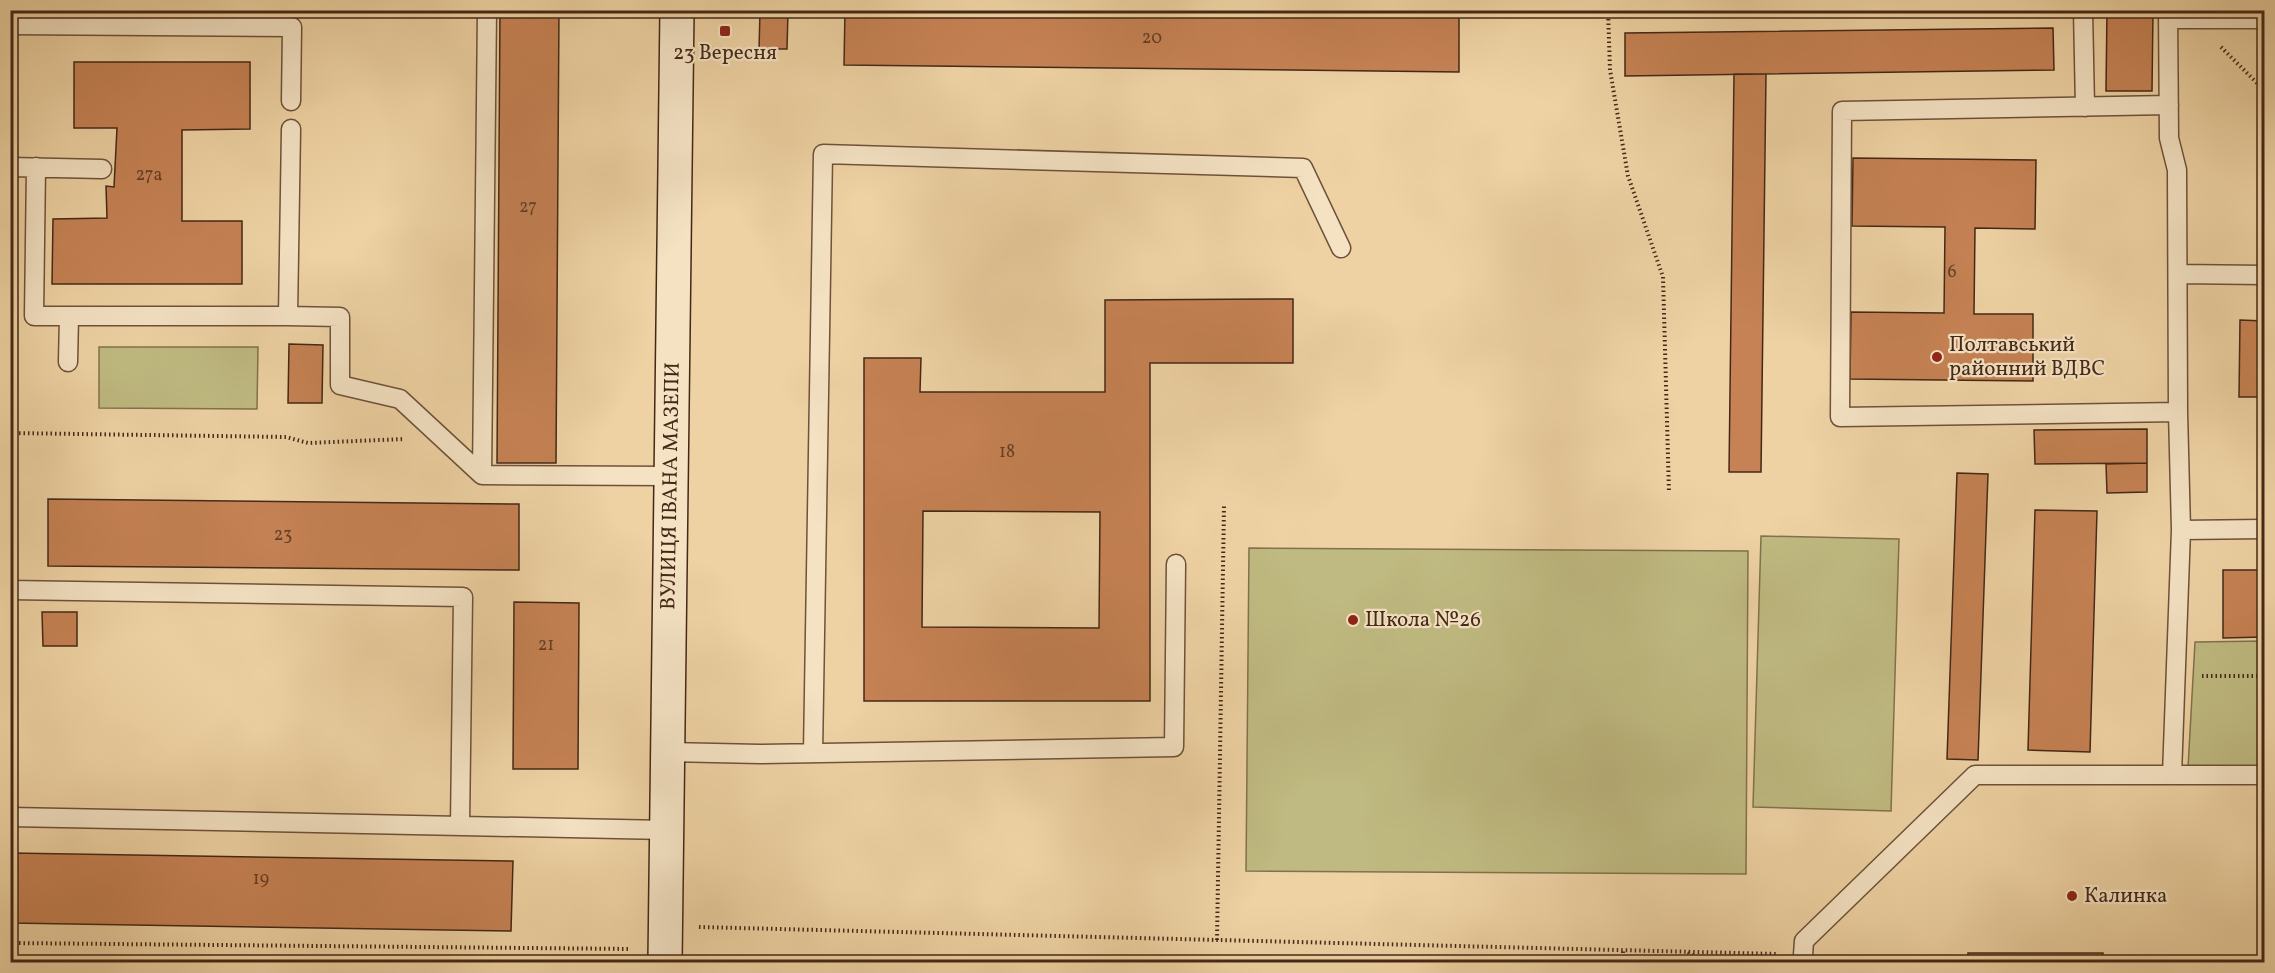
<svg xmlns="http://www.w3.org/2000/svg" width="2275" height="973" viewBox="0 0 2275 973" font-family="Vollkorn,serif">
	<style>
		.green { fill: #bfba81; stroke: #82714c; stroke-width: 1.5 }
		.building { fill: #c68254; stroke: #442817; stroke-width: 1.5; fill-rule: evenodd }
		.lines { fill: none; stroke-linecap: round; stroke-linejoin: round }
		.lane-casing { stroke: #6e523a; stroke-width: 21 }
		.secondary-casing { stroke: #442817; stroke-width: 36 }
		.path { stroke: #442817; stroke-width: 4; stroke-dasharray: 1.5 3; stroke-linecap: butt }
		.lane { stroke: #f4e2c3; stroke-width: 18 }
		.secondary { stroke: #f4e2c3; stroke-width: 33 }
		.poi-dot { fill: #8f2418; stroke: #f4e2c3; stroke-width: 2 }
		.labels { text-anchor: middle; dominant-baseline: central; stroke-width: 4.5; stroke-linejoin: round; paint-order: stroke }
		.number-label { font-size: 18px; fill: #643e26 }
		.poi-label { font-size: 21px; fill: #442817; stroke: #f4e2c3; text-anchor: start }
		.street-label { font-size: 21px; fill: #442817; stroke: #f4e2c3 }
	</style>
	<rect width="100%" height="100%" fill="#eed2a3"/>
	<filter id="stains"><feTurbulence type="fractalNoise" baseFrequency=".00333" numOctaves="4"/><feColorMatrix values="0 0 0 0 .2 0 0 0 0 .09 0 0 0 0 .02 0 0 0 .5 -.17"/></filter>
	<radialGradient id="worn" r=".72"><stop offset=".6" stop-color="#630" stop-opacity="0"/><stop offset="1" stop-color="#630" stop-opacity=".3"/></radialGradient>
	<path class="green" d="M 99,347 L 258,347 L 257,409 L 99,408 Z
		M 1761,536 L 1899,539 L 1891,811 L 1753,807 Z
		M 1249,548 L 1748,551 L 1746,874 L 1246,871 Z
		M 2264,641 L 2264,767 L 2188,768 L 2195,642 Z"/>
	<path class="building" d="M 500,10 L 559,10 L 556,463 L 497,463 Z
		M 845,10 L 1459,10 L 1459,72 L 844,65 Z
		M 2107,10 L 2153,10 L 2152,91 L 2106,91 Z
		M 760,12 L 788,12 L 787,49 L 759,49 Z
		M 2053,28 L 2054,70 L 1625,76 L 1625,33 Z
		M 74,62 L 250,62 L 250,129 L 182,130 L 182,221 L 242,221 L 242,284 L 52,284 L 53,219 L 107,218 L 106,186 L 114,187 L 117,128 L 74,128 Z
		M 1734,74 L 1766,74 L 1761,472 L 1729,472 Z
		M 1853,158 L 2036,160 L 2035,229 L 1975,228 L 1974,314 L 2033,314 L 2033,381 L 1850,379 L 1851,312 L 1944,313 L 1945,227 L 1852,226 Z
		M 1293,299 L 1293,363 L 1150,363 L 1150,701 L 864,701 L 864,358 L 921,358 L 920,392 L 1105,392 L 1105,300 ZM 923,511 L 1100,512 L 1099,628 L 922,627 Z
		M 2240,320 L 2264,321 L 2264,397 L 2239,397 Z
		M 289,344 L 323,345 L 322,403 L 288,403 Z
		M 2147,429 L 2147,463 L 2035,464 L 2034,430 Z
		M 2147,463 L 2147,492 L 2107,493 L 2106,464 Z
		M 1957,473 L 1988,474 L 1978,760 L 1947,759 Z
		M 48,499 L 519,504 L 519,570 L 48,566 Z
		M 2035,510 L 2097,511 L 2090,752 L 2028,750 Z
		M 2223,570 L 2264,570 L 2264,637 L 2223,638 Z
		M 514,602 L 579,603 L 578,769 L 513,769 Z
		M 42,612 L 77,612 L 77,646 L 43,646 Z
		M 10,853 L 513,861 L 511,931 L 10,923 Z
		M 1968,953 L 2103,953 L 2103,962 L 1968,962 Z"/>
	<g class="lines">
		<defs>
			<path id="lane" d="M 2083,10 L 2085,107
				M 2168,10 L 2169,138 L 2177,170 L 2178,412 L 2181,530 L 2172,775
				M 2168,19 L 2264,19
				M 10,25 L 292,27 L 291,101
				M 2169,105 L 1842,111 L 1840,417 L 2178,412
				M 10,167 L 102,169
				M 36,167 L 34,316 L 288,316 L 291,129
				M 2178,274 L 2264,275
				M 288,316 L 340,317 L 340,385 L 400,399 L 482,475 L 671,476
				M 68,362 L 69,316
				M 482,475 L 487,10
				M 2181,530 L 2264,529
				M 10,590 L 463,597 L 460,825
				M 668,752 L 760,754 L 1174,747 L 1176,564
				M 813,753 L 823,154 L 1303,168 L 1341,248
				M 10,817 L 667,830
				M 1803,955 L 1804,941 L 1975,775 L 2264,775"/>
			<path id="secondary" d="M 665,962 L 677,10"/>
		</defs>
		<use href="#lane" class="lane-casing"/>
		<use href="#secondary" class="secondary-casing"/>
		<path class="path" d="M 1608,10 L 1610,70 L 1628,176 L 1663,277 L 1669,493
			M 2221,47 L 2264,90
			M 10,433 L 286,437 L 308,443 L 405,439
			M 2202,676 L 2264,676
			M 699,927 L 1777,954
			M 1217,940 L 1224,506
			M 10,943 L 631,949
			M 1688,952 L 1702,962
			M 1623,962 L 1623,950"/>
		<use href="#lane" class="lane"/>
		<use href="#secondary" class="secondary"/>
	</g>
	<g class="poi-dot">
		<rect x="719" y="25" width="12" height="12" rx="3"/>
		<circle cx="1937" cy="357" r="6"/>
		<circle cx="1353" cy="620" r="6"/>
		<circle cx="2072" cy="896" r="6"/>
	</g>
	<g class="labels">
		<g class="number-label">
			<text x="1152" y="38">20</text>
			<text x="149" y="175">27а</text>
			<text x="528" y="207">27</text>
			<text x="1952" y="272">6</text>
			<text x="1007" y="452">18</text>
			<text x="283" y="535">23</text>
			<text x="546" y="645">21</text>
			<text x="261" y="879">19</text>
		</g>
		<g class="poi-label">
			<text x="725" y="53" text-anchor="middle">23 Вересня</text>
			<text x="1949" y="345">Полтавський<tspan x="1949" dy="24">районний ВДВС</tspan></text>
			<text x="1365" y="620">Школа №26</text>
			<text x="2084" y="896">Калинка</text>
		</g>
		<g class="street-label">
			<text transform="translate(671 486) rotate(-89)">ВУЛИЦЯ ІВАНА МАЗЕПИ</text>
		</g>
	</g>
	<rect width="2275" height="973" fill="none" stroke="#eed2a3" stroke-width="36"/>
	<rect x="12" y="12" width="2251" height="949" fill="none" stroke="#442817" stroke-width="3"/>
	<rect x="18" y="18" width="2239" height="937" fill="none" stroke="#442817" stroke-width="1.5"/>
	<rect width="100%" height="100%" filter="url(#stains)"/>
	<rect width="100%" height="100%" fill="url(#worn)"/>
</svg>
